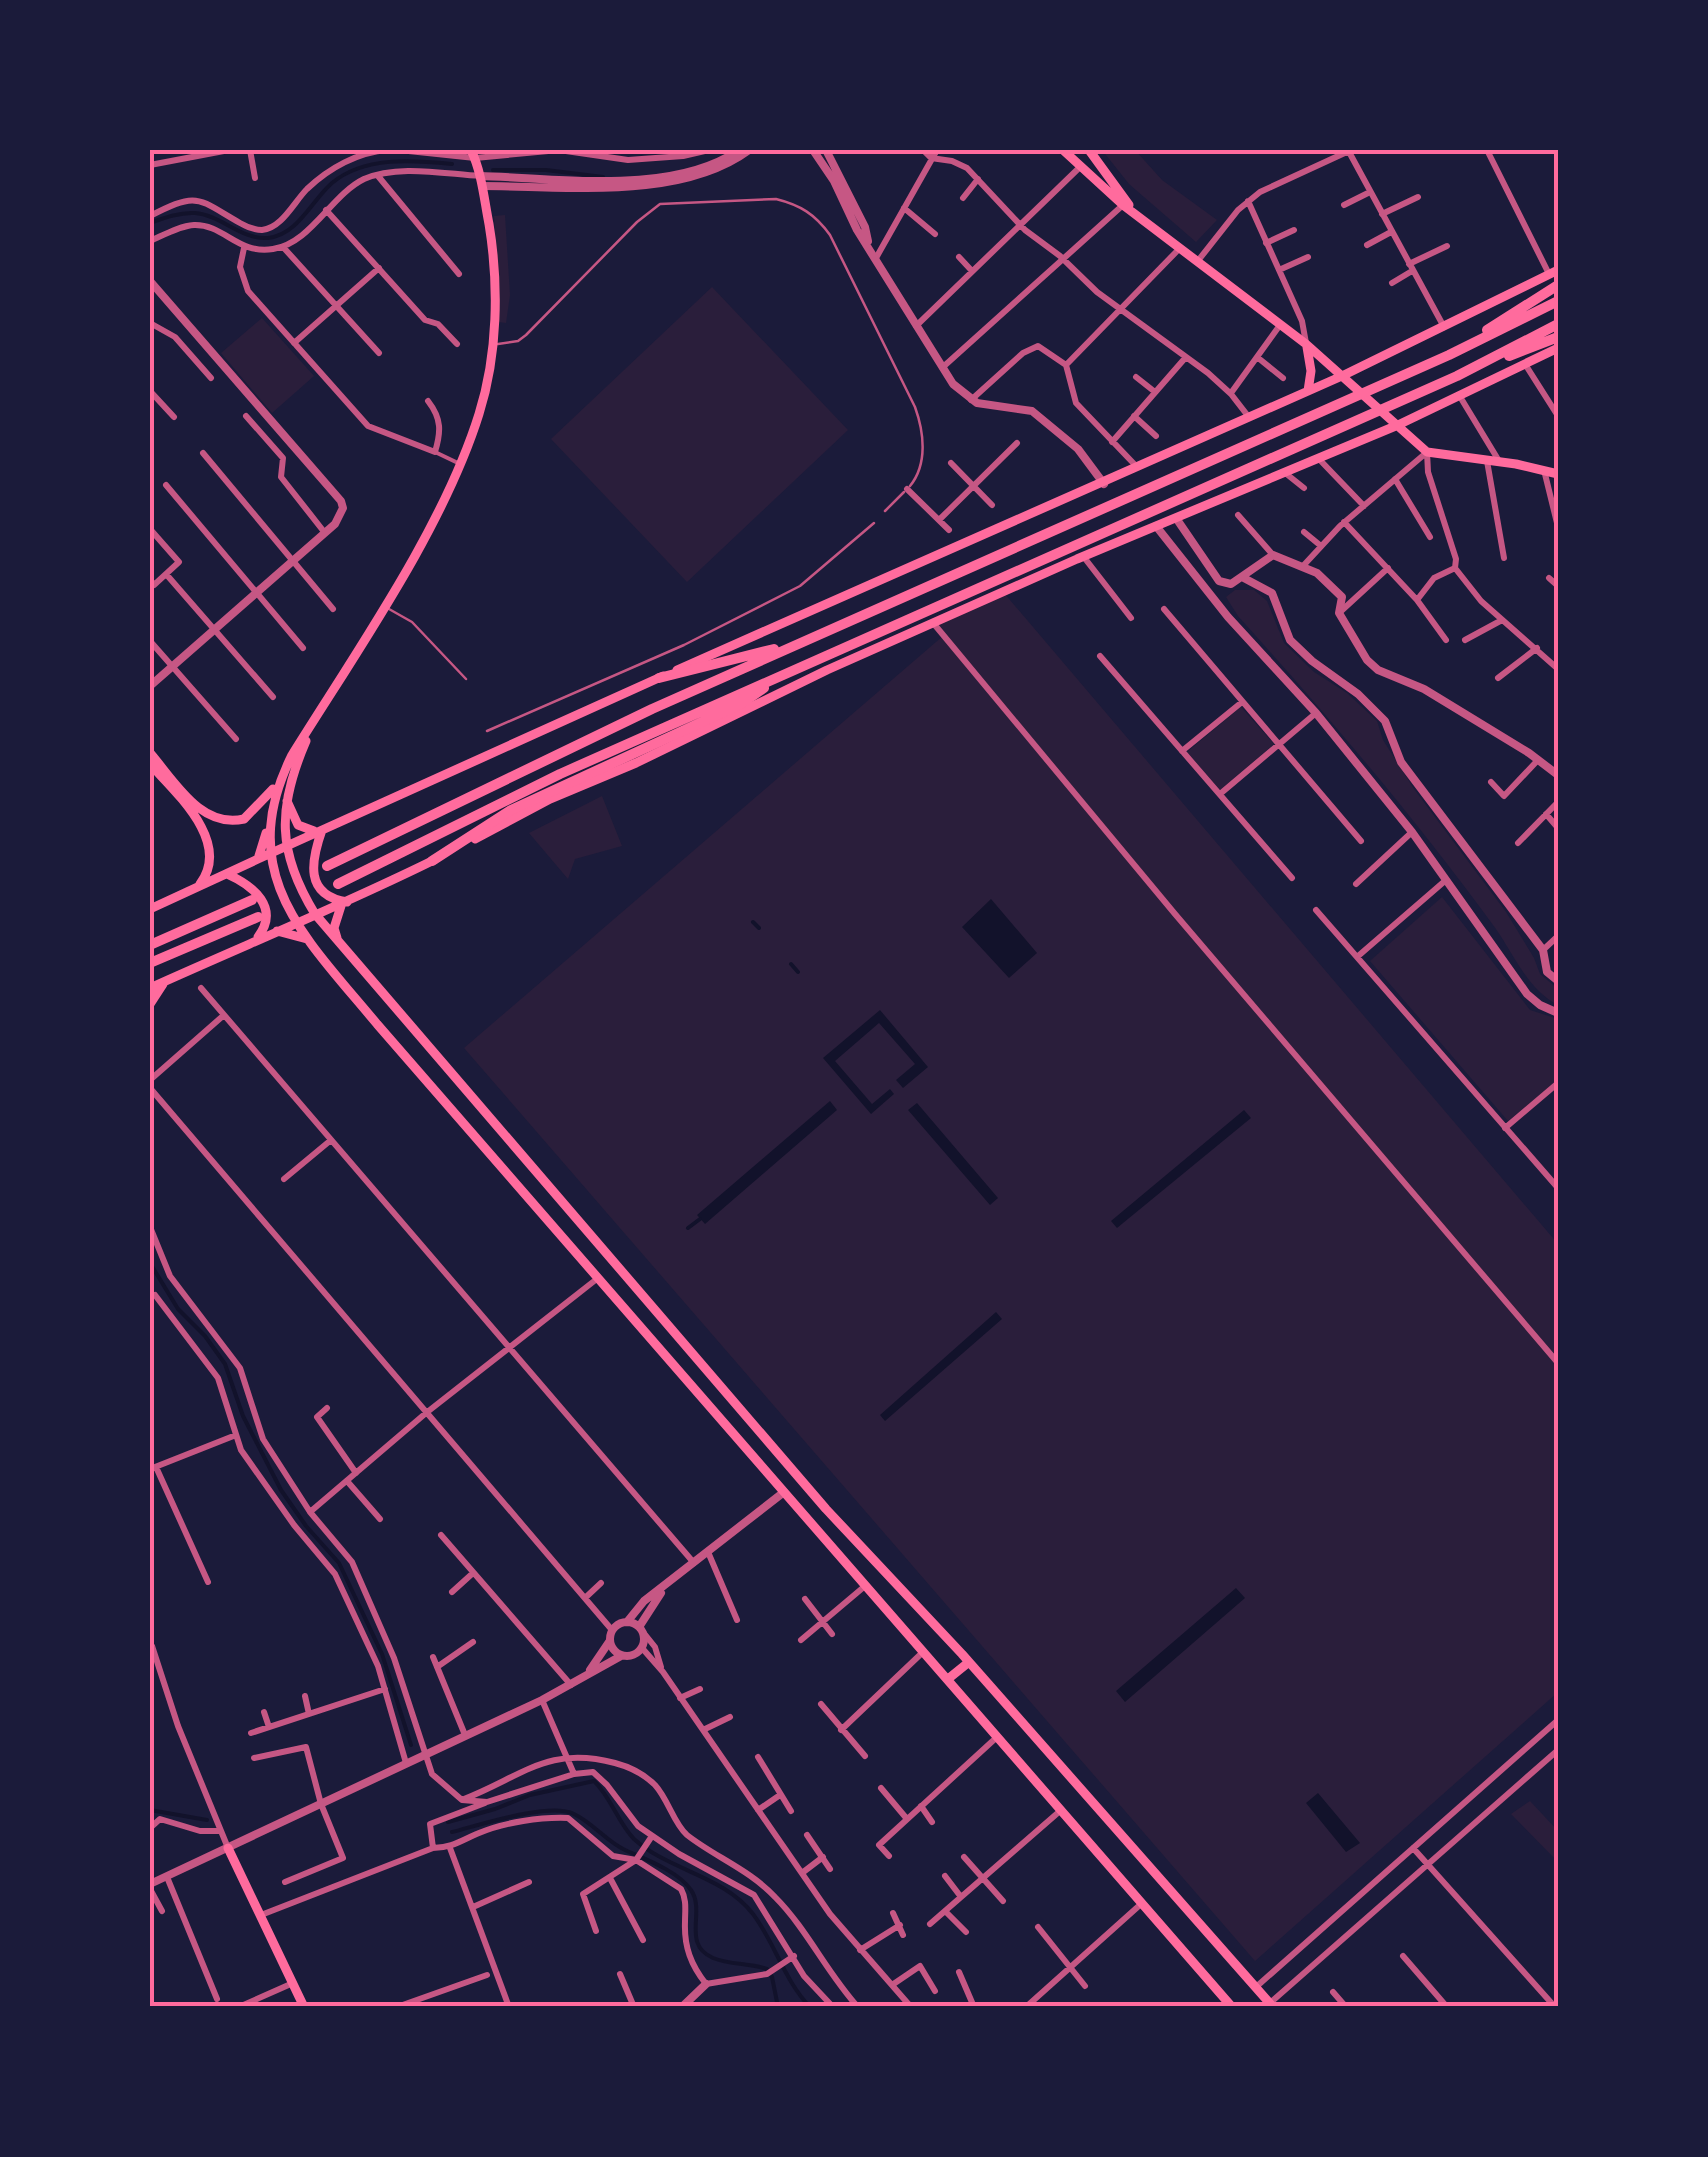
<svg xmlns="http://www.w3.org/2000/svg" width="1708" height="2157" viewBox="0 0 1708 2157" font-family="Spectral,serif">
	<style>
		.green { fill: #2a1e3b }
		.water { fill: #12122b }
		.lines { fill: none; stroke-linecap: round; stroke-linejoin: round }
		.stream { stroke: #12122b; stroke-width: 4 }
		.service { stroke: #c65784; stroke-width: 2.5 }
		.pedestrian { stroke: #c65784; stroke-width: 4 }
		.minor { stroke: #c65784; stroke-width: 6 }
		.tertiary { stroke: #c65784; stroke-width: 8 }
		.secondary { stroke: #ff6b9d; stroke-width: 9 }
		.trunk { stroke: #ff6b9d; stroke-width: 10 }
		.neatline { fill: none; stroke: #ff6b9d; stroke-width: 4 }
	</style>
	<rect width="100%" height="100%" fill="#1b1b3a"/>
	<path class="green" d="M 1102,150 L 1135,150 L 1162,180 L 1217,220 L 1196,242 L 1129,184 Z
		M 505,215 L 510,295 L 506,323 L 499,322 L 494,216 Z
		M 712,287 L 848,430 L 687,582 L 551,439 Z
		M 262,318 L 314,376 L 272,413 L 221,353 Z
		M 1235,590 L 1254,590 L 1267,601 L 1284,643 L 1314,672 L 1347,693 L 1377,721 L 1383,740 L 1414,789 L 1506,912 L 1534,958 L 1540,974 L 1558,989 L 1558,1005 C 1529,991 1514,955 1496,929 C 1416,819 1329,717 1238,616 L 1226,597 Z
		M 1004,593 L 1558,1244 L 1558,1360 L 1036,746 L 1558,1363 L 1558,1692 L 1255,1961 L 464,1048 L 943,636 L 934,624 Z
		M 1241,707 L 1274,744 L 1220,790 L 1187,752 Z
		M 602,796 L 622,846 L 575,859 L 568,879 L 529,833 Z
		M 1442,897 L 1530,1010 L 1558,1019 L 1558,1080 L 1508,1121 L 1370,961 Z
		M 1530,1801 L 1558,1831 L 1558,1862 L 1511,1814 Z"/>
	<path class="water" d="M 991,899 L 1037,953 L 1009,978 L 962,927 Z
		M 880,1010 L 928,1067 L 903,1088 L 896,1080 L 915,1064 L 879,1023 L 835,1061 L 872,1104 L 890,1089 L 894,1094 L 871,1114 L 823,1058 Z
		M 830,1101 L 837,1110 L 705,1224 L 697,1215 Z
		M 917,1103 L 998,1198 L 990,1205 L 908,1110 Z
		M 1244,1110 L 1251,1118 L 1117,1228 L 1111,1221 Z
		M 996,1312 L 1002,1319 L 885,1421 L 880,1415 Z
		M 1236,1588 L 1245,1598 L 1125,1702 L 1116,1691 Z
		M 1318,1793 L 1360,1843 L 1346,1852 L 1306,1803 Z"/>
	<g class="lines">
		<path class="stream" d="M 493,170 L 546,170 L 603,177
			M 150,223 C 164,218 180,212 195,213 C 221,215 241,240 268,238 C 298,235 312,200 332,183 C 364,156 413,160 452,164
			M 753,922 L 759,928
			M 791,964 L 798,972
			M 688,1228 L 700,1219
			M 150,1263 L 178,1309 L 205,1336 L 225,1364 L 243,1416 L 281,1490 L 306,1526 L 339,1563 L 382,1654 L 411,1745
			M 150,1810 L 207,1820
			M 448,1822 L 495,1809 L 530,1795 L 594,1781 C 611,1797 618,1823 634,1839 C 669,1871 723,1875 753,1914 C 775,1943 784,1980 810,2007
			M 452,1832 C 480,1825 549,1802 574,1814 C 593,1823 606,1841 625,1850 C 645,1859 678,1871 691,1890 C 706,1912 681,1944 713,1958 C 730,1965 750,1963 767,1969 L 772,1977 L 778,2007"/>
		<path class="service" d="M 498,344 L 518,341 L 526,335 L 637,222 L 660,204 L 776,199 C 800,205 815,214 830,235 L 915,407 C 924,432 928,464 910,486
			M 885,511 L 904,492
			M 389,609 L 412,622 L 466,679
			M 487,731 L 684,645 L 800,586 L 874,523"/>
		<path class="pedestrian" d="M 435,452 L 458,463"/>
		<path class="minor" d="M 250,150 L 255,178
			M 399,150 L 475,158 L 559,150 L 628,160 L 683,156 L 709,150
			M 923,150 L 931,158 L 952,161 L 967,168 L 1025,230 L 1060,256 L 1097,292 L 1208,373 L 1231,394 L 1248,416
			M 1348,150 L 1444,327
			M 1487,150 L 1549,274
			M 150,165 L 229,150
			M 378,176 L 459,274
			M 963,198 L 978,179
			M 1248,201 L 1302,321 L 1306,343
			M 1344,205 L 1370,192
			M 904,208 L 935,234
			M 326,210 L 425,320 L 438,324 L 457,344
			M 1382,214 L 1418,197
			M 150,216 C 199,191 196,198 240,223 C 247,227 254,230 262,230 C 282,228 294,202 307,189 C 329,168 358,152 388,150
			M 150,241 C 164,235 179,226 194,225 C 224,224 238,255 273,249 C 311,243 331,195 364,179 C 398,164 445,174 480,176
			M 1266,243 L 1294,230
			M 1367,245 L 1391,232
			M 283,247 L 379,353
			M 244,248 L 240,267 L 248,291 L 368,426 L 435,452 C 441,432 442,419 428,401
			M 959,257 L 972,271
			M 876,258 L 937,150
			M 1197,262 L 1238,210 L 1260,192 L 1349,151
			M 1409,264 L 1447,246
			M 1279,270 L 1308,257
			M 1392,283 L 1412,271
			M 150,323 L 175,337 L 211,378
			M 916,326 L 1080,167
			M 294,343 L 379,268
			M 1257,357 L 1283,378
			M 1525,364 L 1558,416
			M 1066,365 L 1179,249
			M 943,367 L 1123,205
			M 1136,377 L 1155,392
			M 150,391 L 174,417
			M 1231,393 L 1280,325
			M 1459,395 L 1499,461
			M 971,400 L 1023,353 L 1038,346 L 1066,365 L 1076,403 L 1137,467
			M 246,416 L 283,458 L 281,477 L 325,533
			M 1134,416 L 1156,436
			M 1112,442 L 1186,357
			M 1427,452 L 1428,472 L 1456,559 L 1455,568 L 1481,601 L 1558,669
			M 203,453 L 333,609
			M 1318,458 L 1364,506
			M 1487,461 L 1504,558
			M 951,463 L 992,505
			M 1544,470 L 1558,527
			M 1284,472 L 1304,488
			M 1395,479 L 1430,537
			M 166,485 L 303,648
			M 907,489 L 949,530
			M 1238,515 L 1273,555
			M 939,520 L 1017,443
			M 1344,522 L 1417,600 L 1434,578 L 1455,568
			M 150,529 L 179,562 L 154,585 L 150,580
			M 1304,532 L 1321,546
			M 1083,556 L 1131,618
			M 1303,566 L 1340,526 L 1426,453
			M 166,574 L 273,697
			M 1549,578 L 1558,586
			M 1417,600 L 1446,640
			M 1164,609 L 1361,841
			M 1339,613 L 1388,568
			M 934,624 L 1175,914 L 1558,1363
			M 1465,640 L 1502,620
			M 150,641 L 236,739
			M 1100,656 L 1292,878
			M 1498,678 L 1537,648
			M 1182,751 L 1242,702
			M 1491,782 L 1504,796 L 1538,760
			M 1220,794 L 1316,713
			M 1546,814 L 1558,828
			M 1518,843 L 1558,802
			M 1356,884 L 1412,832
			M 1316,910 L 1558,1188
			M 1543,950 L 1558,936
			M 1357,957 L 1446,880
			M 201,988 L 694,1563
			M 150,1080 L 224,1015
			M 150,1088 L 612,1630
			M 1505,1128 L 1558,1083
			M 284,1179 L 331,1140
			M 150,1227 L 170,1276 L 240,1368 L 263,1439 L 310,1512 L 352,1562 L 394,1658 L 432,1774 L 462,1800 L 487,1802 L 574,1774 L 593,1772 L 607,1785 L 638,1826 L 679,1854 L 754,1895 L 804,1976 L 833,2007
			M 155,1295 L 218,1378 L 241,1450 L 294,1525 L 335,1574 L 378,1666 L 406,1763
			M 327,1408 L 317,1417 L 356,1473
			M 156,1467 L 208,1582
			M 150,1469 L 236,1435
			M 347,1481 L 380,1519
			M 310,1512 L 426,1413 L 598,1278
			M 441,1535 L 571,1685
			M 708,1552 L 737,1620
			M 452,1592 L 473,1573
			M 585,1598 L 601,1583
			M 805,1599 L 832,1634
			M 643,1632 L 655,1647 L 661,1667
			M 801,1640 L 865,1586
			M 152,1646 L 178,1726 L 228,1848
			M 642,1648 L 663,1672 L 830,1914 L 911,2007
			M 433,1657 L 465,1735
			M 437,1667 L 473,1642
			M 305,1696 L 309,1714
			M 680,1698 L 700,1689
			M 542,1700 L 574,1774
			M 821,1704 L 865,1756
			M 264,1712 L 269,1727
			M 703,1730 L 730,1717
			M 841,1730 L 923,1652
			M 251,1733 L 385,1689
			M 758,1757 L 791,1811
			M 254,1758 L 306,1747 L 321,1804 L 343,1858 L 285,1882
			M 881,1788 L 907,1819
			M 464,1799 C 523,1776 548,1745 615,1763 C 630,1767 643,1773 655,1785 C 668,1799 674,1824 687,1835 C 715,1857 750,1870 775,1897 C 807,1929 827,1973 858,2007
			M 921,1806 L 932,1822
			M 758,1810 L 780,1795
			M 150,1828 L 160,1819 L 200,1831 L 221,1831
			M 807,1835 L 830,1869
			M 433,1848 L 430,1824 L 485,1803
			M 450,1848 L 509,2007
			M 1413,1848 L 1555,2007
			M 889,1856 L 879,1845 L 997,1737
			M 964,1857 L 1003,1901
			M 802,1873 L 823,1857
			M 945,1876 L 961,1897
			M 167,1877 L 217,1999
			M 610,1878 L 643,1940
			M 150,1889 L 162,1911
			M 473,1907 L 529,1882
			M 945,1911 L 966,1932
			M 893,1913 L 903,1935
			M 261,1915 L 433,1848 C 452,1848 462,1840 479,1833 C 505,1822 541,1817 568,1818 L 613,1856 L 636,1860 L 681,1889 C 687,1900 685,1910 685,1922 C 684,1947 691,1965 706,1984 L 767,1974 L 794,1956
			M 930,1924 L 1060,1811
			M 1038,1927 L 1085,1986
			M 596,1931 L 583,1894 L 636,1860 L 652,1836
			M 860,1950 L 900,1925
			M 1403,1956 L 1447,2007
			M 959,1972 L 974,2007
			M 620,1974 L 634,2007
			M 892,1985 L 920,1966 L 935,1991
			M 1256,1987 L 1558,1720
			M 1333,1992 L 1346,2007
			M 1270,2003 L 1558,1750
			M 239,2007 L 293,1983
			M 397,2007 L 487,1975
			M 1026,2007 L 1141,1904"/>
		<path class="tertiary" d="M 813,150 L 834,181 L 857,230 L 953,384 L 977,403 L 1032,411 L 1078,449 L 1104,484
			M 826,150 L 865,227 L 868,241
			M 480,176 C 558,178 672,196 739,150
			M 482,186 C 564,186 680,201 749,150
			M 150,281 L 341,501 L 343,508 L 335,524 L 150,686
			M 1176,518 L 1219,581 L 1231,584 L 1273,555 L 1317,573 L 1342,597 L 1339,613 L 1367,660 L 1378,670 L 1424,689 L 1529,753 L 1558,775
			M 1156,526 L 1228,617 L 1316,713 L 1412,832 L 1527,994 L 1540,1005 L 1558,1013
			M 1242,577 L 1272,593 L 1290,640 L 1312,661 L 1358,694 L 1385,721 L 1401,762 L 1543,950 L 1547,972 L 1558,981
			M610 1639a17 17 0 1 1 34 0a17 17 0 1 1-34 0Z
			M 627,1622 L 644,1601 L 784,1492
			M 639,1627 L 661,1593
			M 590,1670 L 609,1642
			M 150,1884 L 542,1700 L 621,1656
			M 682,2007 L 706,1984"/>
		<path class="secondary" d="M 471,150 C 482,173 484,199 489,224 C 499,285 498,354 479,414 C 443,529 356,652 292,755 C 233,874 305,937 377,1024 L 1232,2007
			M 1063,150 L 1123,205 L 1306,344 L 1427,452 L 1516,464 L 1558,474
			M 1089,150 L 1129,205
			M 1307,347 L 1311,371 L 1308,391
			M 677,670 L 1342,376 L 1558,270
			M 306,741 C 277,808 277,852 315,914 L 826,1509 L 962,1654 L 1273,2007
			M 150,753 C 175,782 201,829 244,819 L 273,789
			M 150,764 C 176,793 232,842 200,884
			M 287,801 L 298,825 L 314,831
			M 322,830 C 311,861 304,895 347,902
			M 475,839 L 550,799 L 636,763 L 827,670 L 1077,559 L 1398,425 L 1558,348
			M 258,859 L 663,676
			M 227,874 C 254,886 280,908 258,937
			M 150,909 L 258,859 L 266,833
			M 277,931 L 307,939
			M 337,938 L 334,928 L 341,906
			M 150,988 C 245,945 341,906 434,860
			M 150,1004 L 163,984
			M 948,1679 L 969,1662
			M 228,1848 L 304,2007"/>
		<path class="trunk" d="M 1487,330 L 1558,285
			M 1509,356 L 1558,337
			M 659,678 L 774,649
			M 432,861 L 511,810 L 741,704 L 764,688
			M 327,866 L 652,709 L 1449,355 L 1558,301
			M 338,884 L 560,774 L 1457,376 L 1558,324
			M 150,945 L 252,900
			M 150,963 L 258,917"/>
	</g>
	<rect width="1708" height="2157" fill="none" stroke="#1b1b3a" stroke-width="305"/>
	<rect x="152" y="152" width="1404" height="1852" class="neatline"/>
</svg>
